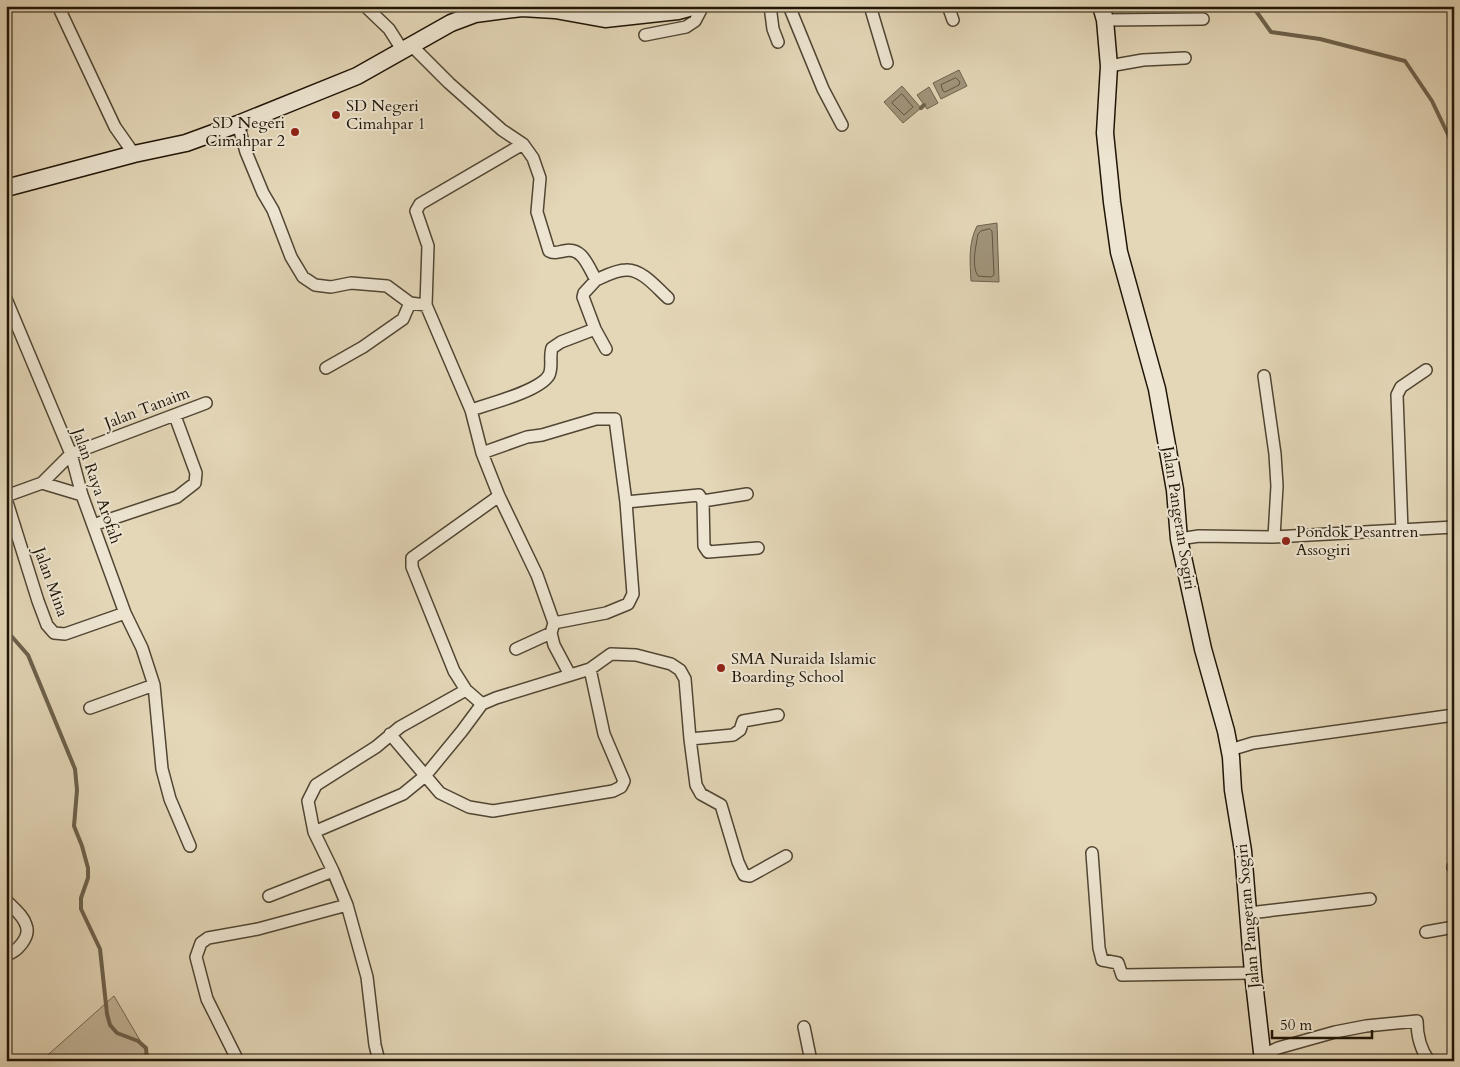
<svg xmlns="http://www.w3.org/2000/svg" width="1460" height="1067" viewBox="0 0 1460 1067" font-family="Cardo,serif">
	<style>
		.green { fill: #c3b69a; stroke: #716650 }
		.water { fill: #a1957c; stroke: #6d624d }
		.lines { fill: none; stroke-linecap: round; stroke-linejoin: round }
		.shore { stroke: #605542; stroke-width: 1 }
		.stream { stroke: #6d624d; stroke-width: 4 }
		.street-casing { stroke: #504633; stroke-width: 14 }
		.secondary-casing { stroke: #1f1507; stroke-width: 19 }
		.street { stroke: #ede5d1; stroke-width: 11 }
		.secondary { stroke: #ede5d1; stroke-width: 16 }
		.poi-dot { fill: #8f2418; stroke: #ede5d1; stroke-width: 2 }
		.labels { text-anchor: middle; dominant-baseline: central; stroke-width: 4; stroke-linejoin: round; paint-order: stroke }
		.poi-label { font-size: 16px; fill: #1f1507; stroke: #ede5d1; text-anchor: start }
		.street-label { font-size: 16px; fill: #1f1507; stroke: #ede5d1 }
	</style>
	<rect width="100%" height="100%" fill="#e4d7b8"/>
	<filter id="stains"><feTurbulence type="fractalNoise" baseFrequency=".004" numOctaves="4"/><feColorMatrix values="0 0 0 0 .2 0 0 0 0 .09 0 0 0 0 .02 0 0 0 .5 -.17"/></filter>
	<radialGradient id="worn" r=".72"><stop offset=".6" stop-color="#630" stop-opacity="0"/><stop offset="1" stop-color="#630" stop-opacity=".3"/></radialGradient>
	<path class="green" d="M 114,996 L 152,1061 L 41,1061 Z"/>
	<path class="water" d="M 959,70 L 967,86 L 941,99 L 933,83 Z
		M 902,86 L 921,108 L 903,123 L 884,102 Z
		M 929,87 L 938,103 L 927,109 L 917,95 Z
		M 997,223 L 999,282 L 971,281 C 970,263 968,243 977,226 Z"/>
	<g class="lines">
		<path class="shore" d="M 956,78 L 960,82 L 959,85 L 945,92 L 943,91 L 941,85 Z
			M 902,94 L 913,107 L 904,115 L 892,103 Z
			M 990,229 L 992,231 L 994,275 L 991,277 L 978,276 C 971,266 976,246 978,234 L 981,231 Z"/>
		<path class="stream" d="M 1244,6 L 1256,11 L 1271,32 L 1320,39 L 1405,61 L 1432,101 L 1454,147
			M 921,108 L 924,105
			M 6,630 L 28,655 L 75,769 L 77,790 L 74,826 L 82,846 L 88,868 L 88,878 L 81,898 L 81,909 L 100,949 L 107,1014 L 110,1025 L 117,1033 L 138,1041 L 146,1048 L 147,1061"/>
		<defs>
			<path id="street" d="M 58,6 L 115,127 L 134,154
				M 365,6 L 389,29 L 403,51
				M 770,6 L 773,29 L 778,42
				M 789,6 L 823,89 L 842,125
				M 870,6 L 887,63
				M 948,6 L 953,20
				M 1105,20 L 1203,19
				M 645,35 L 686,27 L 695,21 L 703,6
				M 412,46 L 449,83 L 502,130 L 523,144 L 533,158 L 540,178 L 537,212 L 549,251 C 554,254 558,252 564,251 C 582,246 588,266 596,280 L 584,293 L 583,297 L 595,329 L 606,349
				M 1109,66 L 1143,60 L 1185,58
				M 238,124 L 246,152 L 263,193 L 273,210 L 291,257 L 303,277 L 315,285 L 331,287 L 351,283 L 387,286 L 410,303 L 426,305 L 471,410 L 482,453 L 499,496 L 537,575 L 554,623 L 551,633 L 554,645 L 570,675
				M 596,280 C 605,276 616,270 626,270 C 642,269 657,288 668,298
				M 6,299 L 71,454 L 82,495 L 125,613 L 142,648 L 154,685 L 162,769 L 170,799 L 190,846
				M 426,305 L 428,246 L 416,211 L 420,204 L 523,144
				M 326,368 L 363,347 L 403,319 L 410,303
				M 471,410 C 489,404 540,391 549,375 C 553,367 549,357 552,348 L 561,342 L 595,329
				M 482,453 L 527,437 L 542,435 L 596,419 L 615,419 L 626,502
				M 42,483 L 82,495
				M 6,496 L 42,483 L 71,454 L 206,403
				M 6,499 L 38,601 L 47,625 L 54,633 L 65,634 L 125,613
				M 703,501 L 747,494
				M 93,525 L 177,497 L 195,483 L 196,473 L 175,416
				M 1402,531 L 1397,395 L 1401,387 L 1426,370
				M 1274,537 L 1454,527
				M 1179,539 L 1199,536 L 1274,537 L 1277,486 L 1275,454 L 1264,376
				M 554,623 L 606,613 L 628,604 L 633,594 L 626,502 L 699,495 L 703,501 L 704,546 L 708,552 L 758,548
				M 516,649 L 551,633
				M 482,704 L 466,690 L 454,671 L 412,567 L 412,558 L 499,496
				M 90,708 L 154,685
				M 390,734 L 440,793 L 469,807 L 493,811 L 613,791 L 621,787 L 624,781 L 604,734 L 590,669
				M 690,739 L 733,735 L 740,730 L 743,721 L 778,715
				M 1230,750 L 1253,743 L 1454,715
				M 314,832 L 403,794 L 425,776 L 462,731 L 482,704 L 496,698 L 590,669 L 611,654 L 636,655 L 671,664 L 680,670 L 685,679 L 690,739 L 696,785 L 701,794 L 721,805 L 738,862 L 744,875 L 750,876 L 786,856
				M 1092,853 L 1099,948 L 1102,960 L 1118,963 L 1122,975 L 1253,973
				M 1453,867 L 1454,867
				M 269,896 L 333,871
				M 6,900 C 13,908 23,915 26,925 C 31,937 17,952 6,955
				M 1249,913 L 1370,899
				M 1426,932 L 1454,927
				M 804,1027 L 811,1061
				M 1263,1055 L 1278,1048 L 1335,1032 L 1366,1026 L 1417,1021 C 1417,1035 1421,1050 1429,1061
				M 238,1061 L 207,999 L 196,957 L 201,943 L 208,938 L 258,929 L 347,905
				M 379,1061 L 375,1045 L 367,977 L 347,905 L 333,871 L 314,832 L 308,801 L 316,785 L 376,747 L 400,727 L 466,690"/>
			<path id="secondary" d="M 1101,6 L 1105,20 L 1109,66 L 1105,133 L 1112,202 L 1119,252 L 1157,389 L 1175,490 L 1179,539 L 1203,649 L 1226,731 L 1231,757 L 1233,790 L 1243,851 L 1253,973 L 1263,1061
				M 6,188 L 134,154 L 186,143 L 238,124 L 357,76 L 451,23 L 475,14 L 522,8 L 555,10 L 605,19 L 678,11 L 696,6"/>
		</defs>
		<use href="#street" class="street-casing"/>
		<use href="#secondary" class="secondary-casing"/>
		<use href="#street" class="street"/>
		<use href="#secondary" class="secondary"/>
	</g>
	<g class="poi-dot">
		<circle cx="336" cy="115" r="5"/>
		<circle cx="295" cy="132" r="5"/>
		<circle cx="1286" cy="541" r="5"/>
		<circle cx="721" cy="668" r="5"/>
	</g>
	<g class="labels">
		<g class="poi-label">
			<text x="346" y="106">SD Negeri<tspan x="346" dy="18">Cimahpar 1</tspan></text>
			<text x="285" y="123" text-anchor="end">SD Negeri<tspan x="285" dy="18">Cimahpar 2</tspan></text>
			<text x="1296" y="532">Pondok Pesantren<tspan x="1296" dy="18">Assogiri</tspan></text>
			<text x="731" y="659">SMA Nuraida Islamic<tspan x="731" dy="18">Boarding School</tspan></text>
		</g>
		<g class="street-label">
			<text transform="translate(147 408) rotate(-21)">Jalan Tanaim</text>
			<text transform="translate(97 486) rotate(71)">Jalan Raya Arofah</text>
			<text transform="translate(1179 518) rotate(81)">Jalan Pangeran Sogiri</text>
			<text transform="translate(51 582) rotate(70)">Jalan Mina</text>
			<text transform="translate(1248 916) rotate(-95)">Jalan Pangeran Sogiri</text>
		</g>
	</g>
	<rect width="1460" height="1067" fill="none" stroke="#e4d7b8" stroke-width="25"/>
	<rect x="8" y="8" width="1445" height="1052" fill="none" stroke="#1f1507" stroke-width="2.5"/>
	<rect x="12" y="12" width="1435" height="1042" fill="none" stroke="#1f1507"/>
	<path d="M1272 1030v8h100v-8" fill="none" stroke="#1f1507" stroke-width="2.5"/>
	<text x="1280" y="1030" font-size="15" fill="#1f1507" stroke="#ede5d1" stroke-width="4" paint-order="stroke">50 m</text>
	<rect width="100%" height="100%" filter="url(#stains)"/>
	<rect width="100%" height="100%" fill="url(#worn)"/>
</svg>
